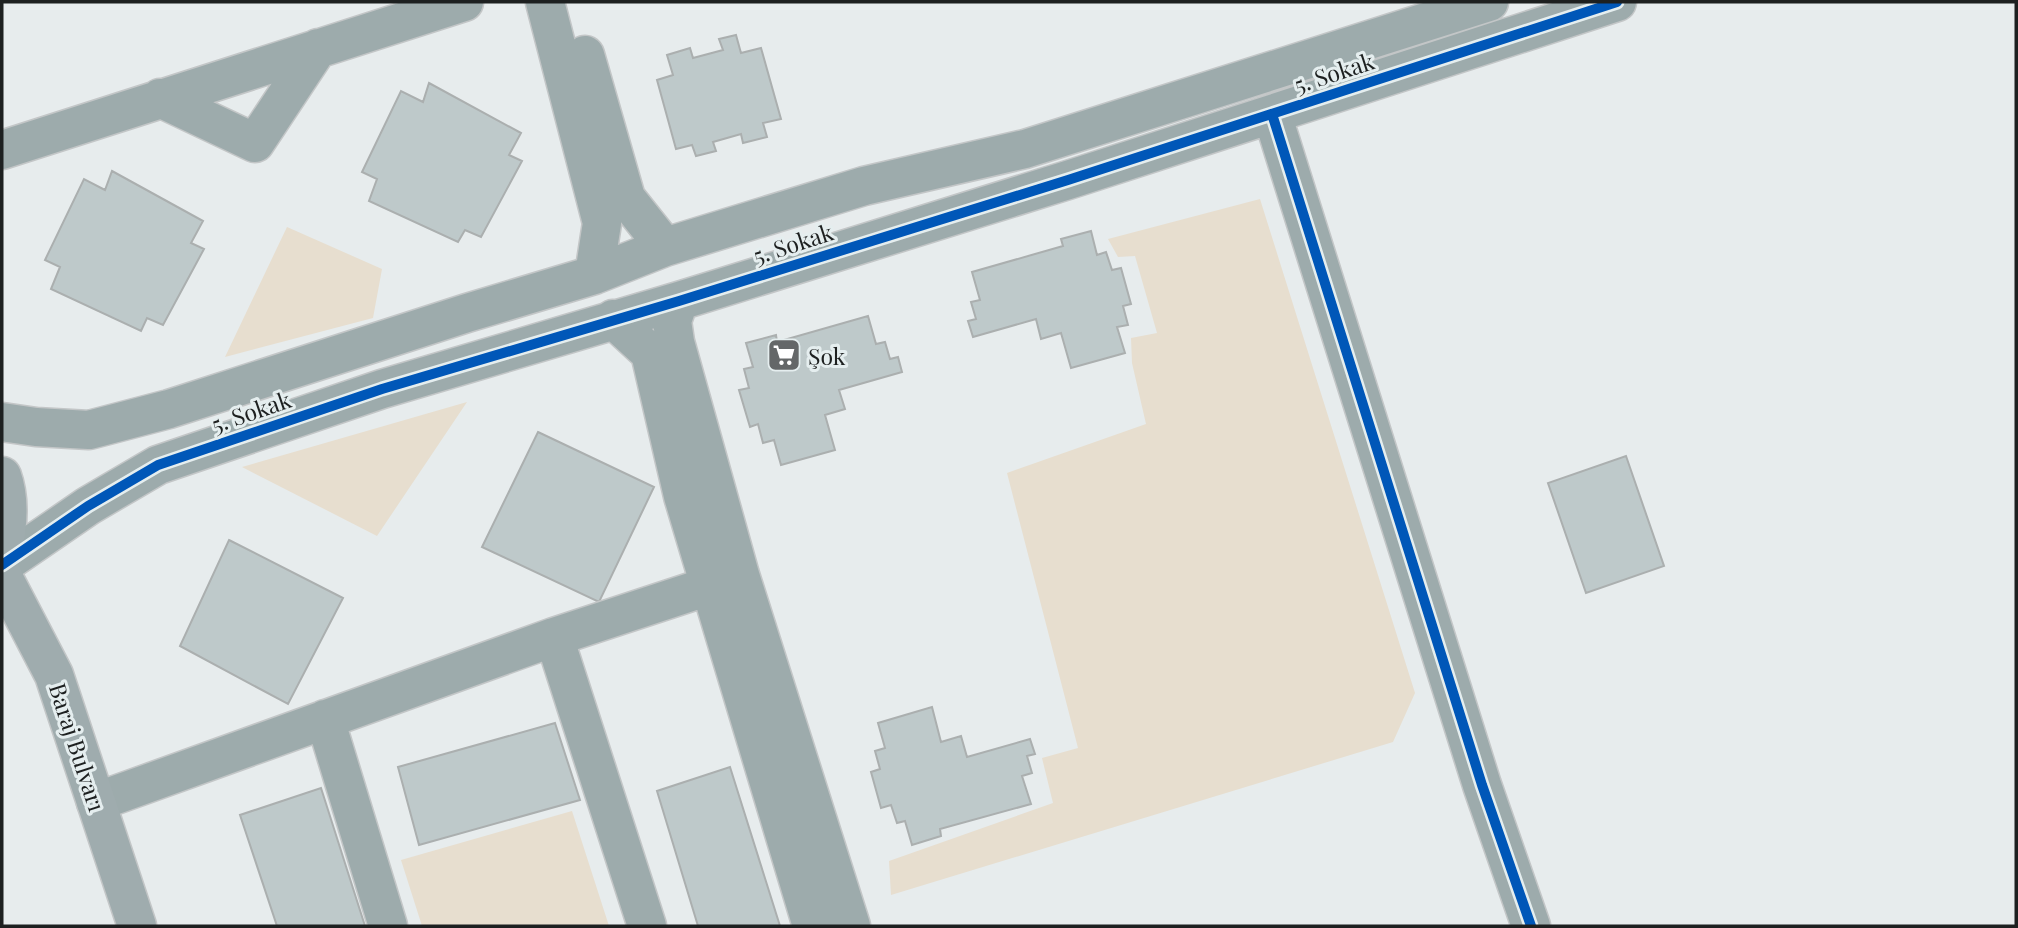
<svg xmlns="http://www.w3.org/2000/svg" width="2018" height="928" viewBox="0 0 2018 928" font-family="'Playfair Display',serif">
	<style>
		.green { fill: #e7decf }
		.building { fill: #bec9ca; stroke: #abafaf; stroke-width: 2 }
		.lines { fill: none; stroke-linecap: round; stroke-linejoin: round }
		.minor-casing { stroke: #c3c6c7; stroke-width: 41 }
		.major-casing { stroke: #c3c6c7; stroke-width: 41 }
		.minor { stroke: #9dabac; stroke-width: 38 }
		.major { stroke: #9facae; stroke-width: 38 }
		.cycleway-casing { stroke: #e5eeef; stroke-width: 15 }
		.cycleway { stroke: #0057b8; stroke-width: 10 }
		.labels { text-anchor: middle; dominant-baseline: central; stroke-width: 6; stroke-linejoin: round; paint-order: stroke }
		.street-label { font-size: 23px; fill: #1d2020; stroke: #e5eeef }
		.poi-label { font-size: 23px; fill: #1d2020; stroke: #e5eeef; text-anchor: start }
	</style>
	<rect width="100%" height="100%" fill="#e7eced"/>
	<path class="green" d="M 1260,199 L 1415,693 L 1393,742 L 891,895 L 889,861 L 1053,803 L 1042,758 L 1078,748 L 1007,473 L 1146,424 L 1132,363 L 1131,338 L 1157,333 L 1135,256 L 1118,257 L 1108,239 Z
		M 287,227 L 382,269 L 373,318 L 225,357 Z
		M 467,402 L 377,536 L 242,467 Z
		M 572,811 L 609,926 L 422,926 L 401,860 Z"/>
	<path class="building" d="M 736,35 L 741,53 L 761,48 L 781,119 L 763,123 L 767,137 L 743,143 L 741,134 L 713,142 L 716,151 L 696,156 L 692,145 L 676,149 L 657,80 L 673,75 L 667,55 L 690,48 L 693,58 L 723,50 L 719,39 Z
		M 429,83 L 521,133 L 509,155 L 522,161 L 481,237 L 465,230 L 458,242 L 369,201 L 377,179 L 362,172 L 401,91 L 423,102 Z
		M 112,171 L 203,221 L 191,243 L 204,249 L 163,325 L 147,318 L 141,331 L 51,289 L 60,267 L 45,260 L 84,179 L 105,190 Z
		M 1091,231 L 1097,255 L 1106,252 L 1112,270 L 1121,268 L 1131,304 L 1123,306 L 1128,325 L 1117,327 L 1125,353 L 1071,368 L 1061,333 L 1041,339 L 1036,319 L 973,337 L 968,321 L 976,319 L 971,302 L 980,300 L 972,272 L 1063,246 L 1061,239 Z
		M 868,316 L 876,344 L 885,342 L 890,359 L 898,357 L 902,372 L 839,390 L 845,409 L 825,415 L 835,450 L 781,465 L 774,440 L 763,443 L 758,424 L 750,427 L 739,390 L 749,388 L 744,369 L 753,367 L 746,343 L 776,335 L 777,342 Z
		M 538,432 L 654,487 L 599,602 L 482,547 Z
		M 1626,456 L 1664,566 L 1586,593 L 1548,483 Z
		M 229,540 L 343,598 L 288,704 L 180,646 Z
		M 932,707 L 941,742 L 961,736 L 967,757 L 1030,739 L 1035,754 L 1027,756 L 1032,773 L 1022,776 L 1031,804 L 940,829 L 941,836 L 912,845 L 905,821 L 897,823 L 891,805 L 881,808 L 871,772 L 880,769 L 875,751 L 885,748 L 878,723 Z
		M 555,723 L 580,800 L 419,845 L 398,767 Z
		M 730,767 L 780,926 L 698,926 L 657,791 Z
		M 321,788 L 365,926 L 277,926 L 240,815 Z"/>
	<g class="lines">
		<defs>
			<path id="minor" d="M 545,2 L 602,223 L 594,275
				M 585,55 L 626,198 L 665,247
				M 160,98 L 255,143 L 318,48
				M 1272,114 L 1482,785 L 1531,926
				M 2,150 L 464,2
				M 679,301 L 672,321 L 675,342 L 740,575 L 851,926
				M 613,319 L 650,353 L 683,496 L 812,926
				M 2,422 L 36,427 L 89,430 L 169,409 L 467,313 L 594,275 L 665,247 L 864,186 L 1025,149 L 1489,2
				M 2,565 L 88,506 L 158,465 L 382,389 L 679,301 L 1068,180 L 1617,2
				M 554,637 L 647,926
				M 325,719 L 388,926
				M 96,802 L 554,637 L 709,586"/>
			<path id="major" d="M 2,476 C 11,501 8,528 2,553
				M 2,575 L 54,675 L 137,926"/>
		</defs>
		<use href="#minor" class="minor-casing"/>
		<use href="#major" class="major-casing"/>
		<use href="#minor" class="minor"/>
		<use href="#major" class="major"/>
		<defs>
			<path id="cycleway" d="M 1272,114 L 1482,785 L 1531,926
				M 2,565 L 88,506 L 158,465 L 382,389 L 679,301 L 1068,180 L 1617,2"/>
		</defs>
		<use href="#cycleway" class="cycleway-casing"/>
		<use href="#cycleway" class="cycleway"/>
	</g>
	<defs>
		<symbol id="supermarket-square" viewBox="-11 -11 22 22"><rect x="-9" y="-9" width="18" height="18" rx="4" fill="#646768" stroke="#e5eeef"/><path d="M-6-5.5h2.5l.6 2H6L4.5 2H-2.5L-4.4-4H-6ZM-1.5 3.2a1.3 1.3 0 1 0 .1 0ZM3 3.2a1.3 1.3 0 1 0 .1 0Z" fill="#fff"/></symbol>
	</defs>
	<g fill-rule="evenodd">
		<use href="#supermarket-square" x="765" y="336" width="38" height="38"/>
	</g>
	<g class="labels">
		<g class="street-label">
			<text transform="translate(1334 72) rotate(-18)">5. Sokak</text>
			<text transform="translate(793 243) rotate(-18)">5. Sokak</text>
			<text transform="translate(251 411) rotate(-19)">5. Sokak</text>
			<text transform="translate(78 747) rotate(72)">Baraj Bulvarı</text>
		</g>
		<g class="poi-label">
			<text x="808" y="355">Şok</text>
		</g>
	</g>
	<rect width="2018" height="928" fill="none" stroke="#1d2020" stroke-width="7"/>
</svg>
